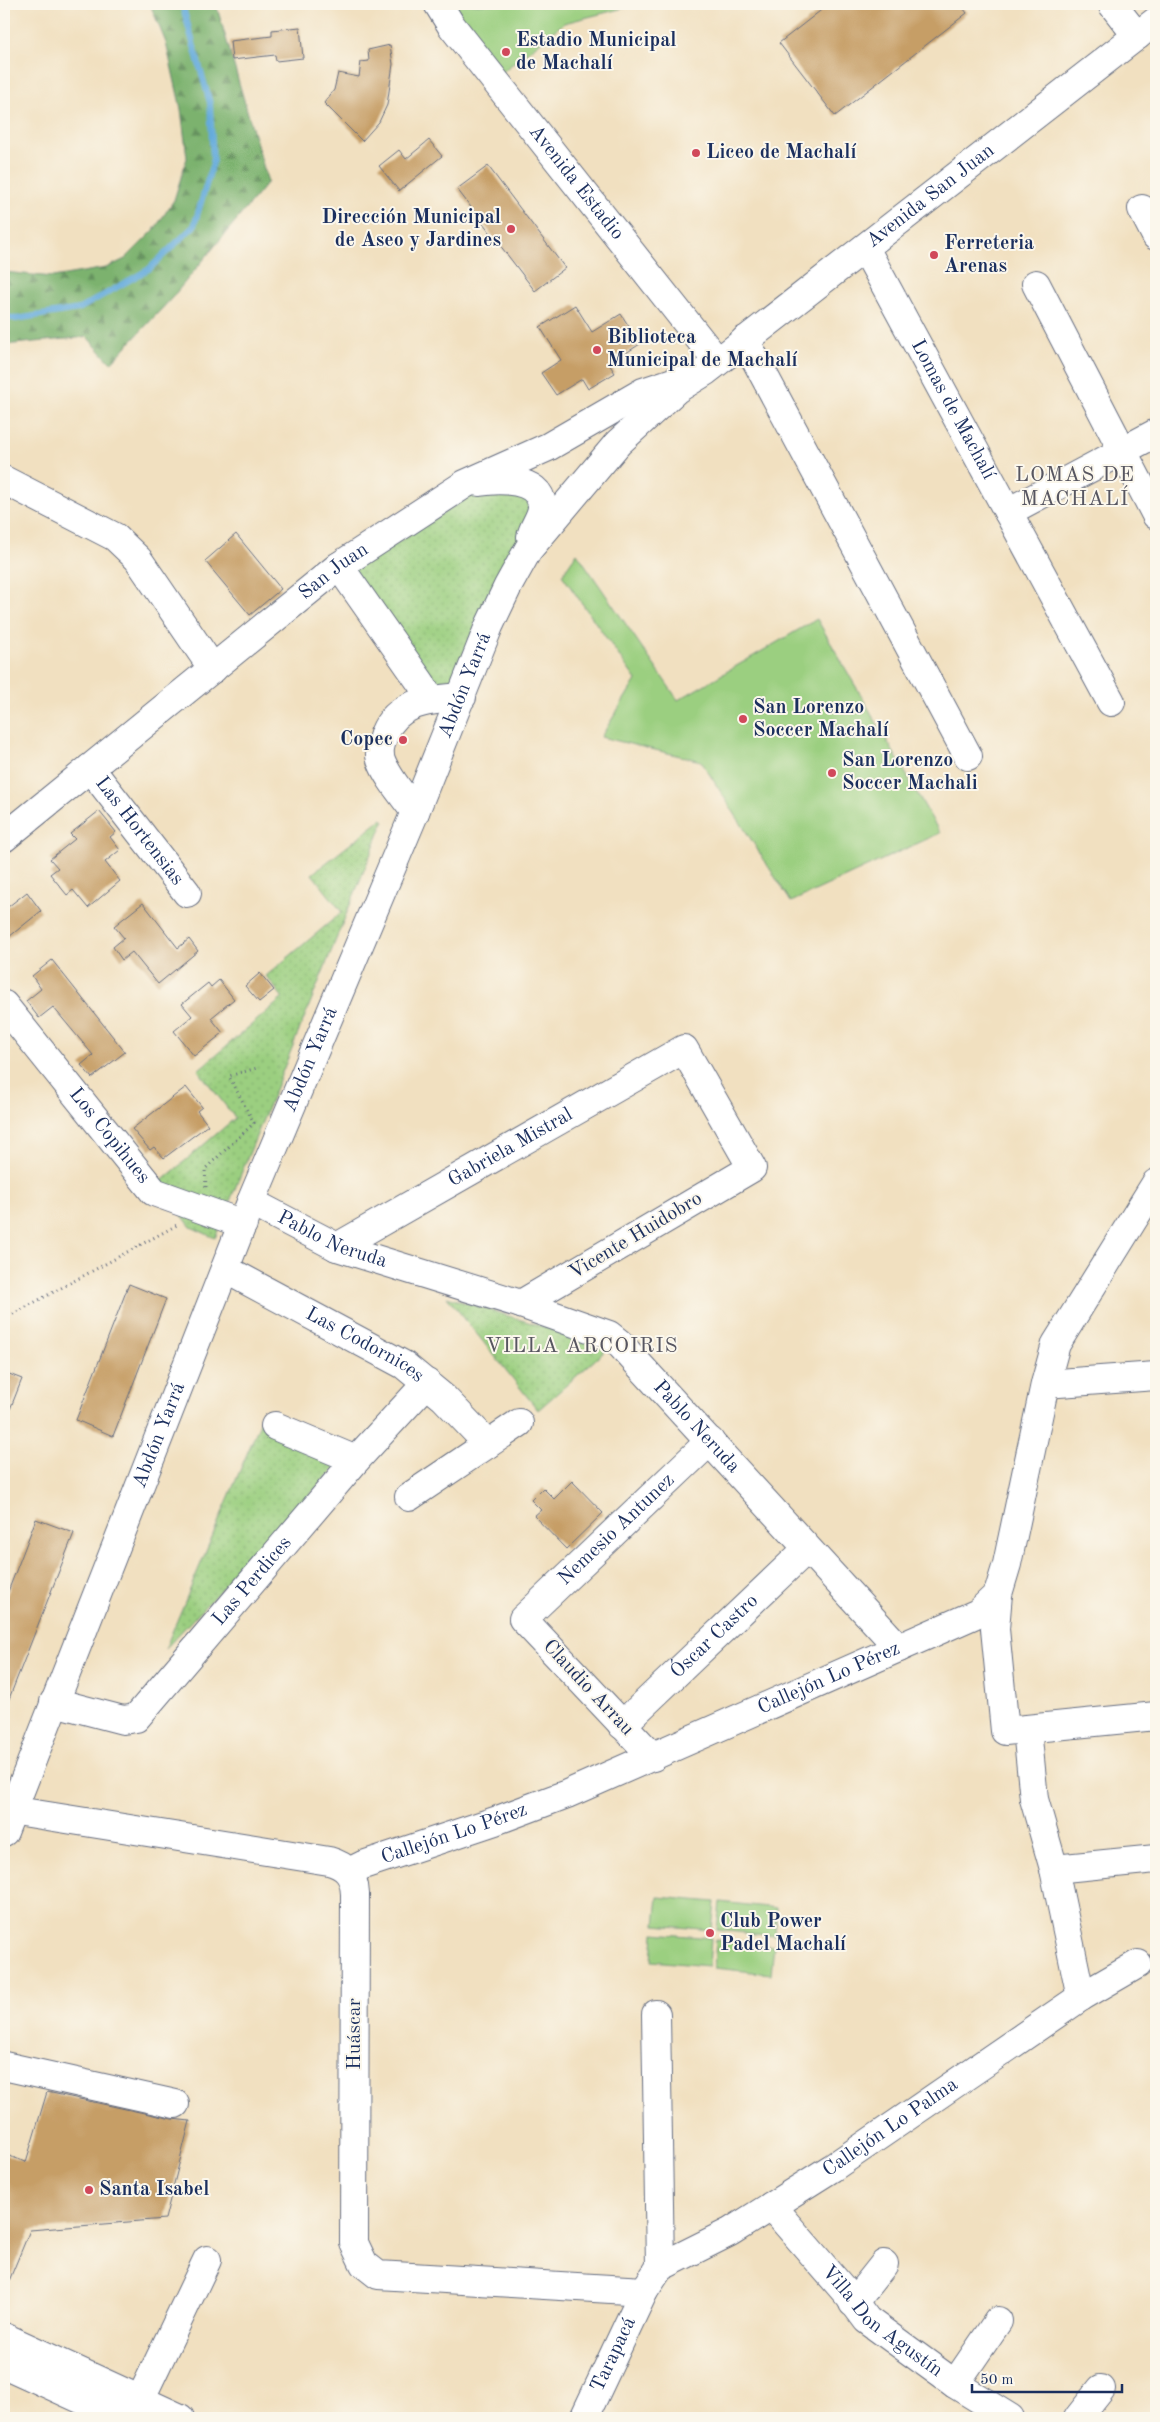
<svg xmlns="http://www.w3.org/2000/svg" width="1160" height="2422" viewBox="0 0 1160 2422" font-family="'Old Standard TT',serif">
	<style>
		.green { fill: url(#green-dots); stroke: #5b7f6f }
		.forest { fill: url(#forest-firs); stroke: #4c7066 }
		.pitch { fill: #9bcf80; stroke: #5b7f6f }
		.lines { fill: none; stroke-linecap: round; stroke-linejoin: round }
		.stream { stroke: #65abdb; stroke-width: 6 }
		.building { fill: #c69e66 }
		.minor-casing { stroke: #666d80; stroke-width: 30 }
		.major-casing { stroke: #666d80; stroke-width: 30 }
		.path { stroke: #666d80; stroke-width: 3; stroke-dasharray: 1 4; stroke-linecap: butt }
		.minor { stroke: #fff; stroke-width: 28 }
		.major { stroke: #fff; stroke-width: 28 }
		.poi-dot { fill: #d1495b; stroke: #fbf7ec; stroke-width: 2 }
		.labels { text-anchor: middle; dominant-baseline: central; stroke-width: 4; stroke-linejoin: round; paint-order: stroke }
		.poi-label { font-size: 20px; font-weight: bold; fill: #1b2f5e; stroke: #fbf7ec; text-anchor: start }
		.street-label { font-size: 20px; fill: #1b2f5e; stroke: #fbf7ec }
		.neighbourhood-label { font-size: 21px; letter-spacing: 1px; fill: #575661; stroke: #fbf7ec }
	</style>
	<defs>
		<pattern id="green-dots" width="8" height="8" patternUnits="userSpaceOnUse" patternTransform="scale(1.25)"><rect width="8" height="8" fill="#9bcf80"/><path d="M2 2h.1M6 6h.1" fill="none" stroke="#85b271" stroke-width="1.8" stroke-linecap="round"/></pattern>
		<pattern id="forest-firs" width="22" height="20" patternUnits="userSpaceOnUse" patternTransform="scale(1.25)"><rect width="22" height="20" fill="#7cb26e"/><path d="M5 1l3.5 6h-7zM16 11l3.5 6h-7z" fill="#65915e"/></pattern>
	</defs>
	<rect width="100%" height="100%" fill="#fbf7ec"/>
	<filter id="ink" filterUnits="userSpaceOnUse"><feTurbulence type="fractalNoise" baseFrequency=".02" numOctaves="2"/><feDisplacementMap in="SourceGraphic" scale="10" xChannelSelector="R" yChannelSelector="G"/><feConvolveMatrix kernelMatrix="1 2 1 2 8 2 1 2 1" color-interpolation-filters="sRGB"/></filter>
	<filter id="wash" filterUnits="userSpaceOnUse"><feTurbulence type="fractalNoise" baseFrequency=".0096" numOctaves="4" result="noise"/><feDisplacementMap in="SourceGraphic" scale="20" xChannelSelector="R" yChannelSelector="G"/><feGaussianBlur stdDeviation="1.12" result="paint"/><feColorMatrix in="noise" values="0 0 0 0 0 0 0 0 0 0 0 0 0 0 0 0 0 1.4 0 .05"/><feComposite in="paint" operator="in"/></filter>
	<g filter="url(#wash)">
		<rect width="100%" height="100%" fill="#f1e0c0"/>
		<path class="green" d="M 502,484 L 537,507 L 517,554 L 488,594 L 452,684 L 428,679 L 349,573 L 478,491 Z
			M 382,819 L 384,821 L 215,1238 L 191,1227 L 158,1184 L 235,1118 L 198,1070 L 283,998 L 266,976 L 342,912 L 312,874 Z
			M 447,1297 L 596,1343 L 605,1351 L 538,1410 Z
			M 262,1418 L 347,1455 L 165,1649 Z"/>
		<path class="forest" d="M 150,4 L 216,4 L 268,182 L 171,299 L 111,363 L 87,337 L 4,345 L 4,272 L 53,277 L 106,268 L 125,259 L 154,230 L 174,200 L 187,158 L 181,109 L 166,43 Z"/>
		<path class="pitch" d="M 451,4 L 640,4 L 564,23 L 501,73 Z
			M 577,553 L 678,700 L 817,619 L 940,833 L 791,902 L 701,761 L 601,737 L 636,680 L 562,575 Z
			M 658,1897 L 715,1902 L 712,1930 L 655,1925 Z
			M 720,1902 L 777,1908 L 775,1936 L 717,1930 Z
			M 654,1933 L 711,1938 L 709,1966 L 652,1961 Z
			M 716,1940 L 774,1946 L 771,1974 L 714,1968 Z"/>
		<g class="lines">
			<path class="stream" d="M 4,316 L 16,319 L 79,309 L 149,269 L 194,226 L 213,162 L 210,103 L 182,4"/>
		</g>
		<g id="blocks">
			<path class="building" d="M 829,4 L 960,4 L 967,13 L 835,116 L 779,43 Z
				M 300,27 L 303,58 L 276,61 L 275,55 L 232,60 L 230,41 L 272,36 L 272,30 Z
				M 390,45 L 393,64 L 387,105 L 379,122 L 362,141 L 324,103 L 334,90 L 338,73 L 359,77 L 361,62 L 369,61 L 368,50 Z
				M 429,140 L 442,156 L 399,191 L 379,166 L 399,150 L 406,159 Z
				M 488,166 L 565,268 L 535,291 L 457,189 Z
				M 575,305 L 592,332 L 621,314 L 640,344 L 609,364 L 615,373 L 588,389 L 582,379 L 556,395 L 541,373 L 561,360 L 540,327 Z
				M 236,534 L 281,589 L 250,615 L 205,561 Z
				M 99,811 L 116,832 L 110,837 L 120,850 L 105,862 L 120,881 L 88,908 L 73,890 L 67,895 L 50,874 L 58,868 L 50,859 L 75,839 L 70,834 Z
				M 27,892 L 41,911 L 4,941 L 4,910 Z
				M 143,903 L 178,948 L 189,939 L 198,951 L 158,984 L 132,952 L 122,960 L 113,947 L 124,938 L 114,926 Z
				M 52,960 L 125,1052 L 92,1078 L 81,1065 L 93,1055 L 53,1007 L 39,1018 L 26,1001 L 41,989 L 32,976 Z
				M 260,973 L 274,990 L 259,1002 L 245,986 Z
				M 219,980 L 234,999 L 211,1018 L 223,1033 L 194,1056 L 174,1031 L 192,1016 L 182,1004 L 208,983 L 211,987 Z
				M 186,1087 L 202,1107 L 197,1111 L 208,1125 L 164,1158 L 154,1147 L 150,1150 L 132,1129 Z
				M 129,1284 L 166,1299 L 113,1436 L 76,1420 Z
				M 4,1372 L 22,1379 L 5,1422 L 4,1422 Z
				M 572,1481 L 603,1513 L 566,1549 L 534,1516 L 541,1510 L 531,1500 L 543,1488 L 554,1499 Z
				M 36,1519 L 74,1533 L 5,1709 L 4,1602 Z
				M 47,2092 L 172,2119 L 190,2121 L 165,2219 L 30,2230 L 4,2293 L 4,2154 L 26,2162 Z"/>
		</g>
	</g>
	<g filter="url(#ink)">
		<use href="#blocks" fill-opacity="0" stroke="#666d80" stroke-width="1"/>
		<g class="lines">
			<defs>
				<g id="minor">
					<path id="s1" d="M 438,4 L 451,25 L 717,361"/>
					<path d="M 1112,4 L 1137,36"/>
					<path d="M 1142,209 L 1156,236"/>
					<path id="s2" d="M 865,248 L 1111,702"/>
					<path d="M 1036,284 L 1156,515"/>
					<path d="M 745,340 L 968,756"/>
					<path d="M 4,480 L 115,537 L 138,559 L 213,669"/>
					<path d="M 1008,512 L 1156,433"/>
					<path d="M 339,566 L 421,683 L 430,700"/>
					<path id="s3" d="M 90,768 L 187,893"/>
					<path d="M 415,812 C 404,796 388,779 381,760 C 378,750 381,744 384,734 C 397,701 431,700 462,697"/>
					<path id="s4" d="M 4,1005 L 154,1192 L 243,1224"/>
					<path id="s5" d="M 251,1202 L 337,1247 L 521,1304 L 609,1335 L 619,1343 L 899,1648"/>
					<path id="s6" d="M 337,1247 L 684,1049 L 752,1168 L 521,1304"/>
					<path id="s7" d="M 225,1269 L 404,1365 L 444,1398 L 488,1444"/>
					<path d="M 1045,1384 L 1056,1344 L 1156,1183"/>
					<path d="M 275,1426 L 356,1460"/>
					<path d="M 409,1497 L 519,1423"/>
					<path d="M 998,1594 L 995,1629 L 1005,1731 L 1156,1716"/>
					<path id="s8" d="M 54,1702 L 123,1720 L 136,1718 L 356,1460 L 427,1383"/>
					<path id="s9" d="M 622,1725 L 807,1549"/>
					<path d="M 1027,1729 L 1034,1799 L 1054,1869 L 1081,1997"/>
					<path id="s10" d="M 653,1757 L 523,1619 L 710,1441"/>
					<path d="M 4,1809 L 329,1861 C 347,1866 354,1875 355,1894 L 354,2243 L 364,2264 L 378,2275 L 644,2291"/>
					<path d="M 1054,1869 L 1156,1859"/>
					<path id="s11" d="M 349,1872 L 363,1865 L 495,1821 L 567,1794 L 978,1613 L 998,1594 L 1007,1564 L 1045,1384 L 1156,1376"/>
					<path d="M 656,2014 L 660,2267"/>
					<path d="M 4,2066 L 175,2104"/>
					<path id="s12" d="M 771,2206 L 849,2296 L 867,2320 L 955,2384 L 1010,2418"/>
					<path d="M 853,2303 L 884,2264"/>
					<path d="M 955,2384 L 998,2321"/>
					<path d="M 140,2400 L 207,2260"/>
					<path id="s13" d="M 584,2418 L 644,2291 L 660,2267 L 730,2232 L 832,2168 L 1081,1997 L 1138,1964"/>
					<path d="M 1078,2418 L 1101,2389"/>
				</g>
				<g id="major">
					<path d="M 479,482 C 497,479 540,477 542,505 C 543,516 533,526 531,537"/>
					<path id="s14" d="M 4,838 L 339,566 L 465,484 L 548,447 L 643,392 L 679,380"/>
					<path id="s15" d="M 4,1832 L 251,1202 L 415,812 L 489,626 L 508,586 L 528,550 L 618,443 L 677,389 L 706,371 L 1156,21"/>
					<path d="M 4,2337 L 180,2418"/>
					<path d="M 4,2364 L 122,2418"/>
				</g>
			</defs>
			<use href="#minor" class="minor-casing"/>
			<use href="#major" class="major-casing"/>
			<path class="path" d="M 206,1187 L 205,1169 L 254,1123 L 229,1076 L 257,1068
				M 4,1319 L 177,1225"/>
			<use href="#minor" class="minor"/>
			<use href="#major" class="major"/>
		</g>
	</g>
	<g class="poi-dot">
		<circle cx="506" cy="52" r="5"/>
		<circle cx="696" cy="153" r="5"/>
		<circle cx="511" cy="229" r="5"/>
		<circle cx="934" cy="255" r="5"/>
		<circle cx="597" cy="350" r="5"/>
		<circle cx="743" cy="719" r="5"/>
		<circle cx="403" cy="740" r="5"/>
		<circle cx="832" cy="773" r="5"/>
		<circle cx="710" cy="1933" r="5"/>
		<circle cx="89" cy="2190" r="5"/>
	</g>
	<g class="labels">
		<g class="poi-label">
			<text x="516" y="41">Estadio Municipal<tspan x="516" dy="23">de Machalí</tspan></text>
			<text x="706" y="153">Liceo de Machalí</text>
			<text x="501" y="218" text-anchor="end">Dirección Municipal<tspan x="501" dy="23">de Aseo y Jardines</tspan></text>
			<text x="944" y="244">Ferreteria<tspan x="944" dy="23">Arenas</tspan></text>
			<text x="607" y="338">Biblioteca<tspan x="607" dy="23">Municipal de Machalí</tspan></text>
			<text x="753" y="708">San Lorenzo<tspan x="753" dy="23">Soccer Machalí</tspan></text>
			<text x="393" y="740" text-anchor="end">Copec</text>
			<text x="842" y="761">San Lorenzo<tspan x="842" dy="23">Soccer Machali</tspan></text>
			<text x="720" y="1922">Club Power<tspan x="720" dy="23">Padel Machalí</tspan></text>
			<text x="99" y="2190">Santa Isabel</text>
		</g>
		<g class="street-label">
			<text stroke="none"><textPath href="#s1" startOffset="226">Avenida Estadio</textPath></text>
			<text stroke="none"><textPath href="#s15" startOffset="1924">Avenida San Juan</textPath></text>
			<text stroke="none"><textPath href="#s2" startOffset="184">Lomas de Machalí</textPath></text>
			<text stroke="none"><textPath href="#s14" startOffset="424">San Juan</textPath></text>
			<text stroke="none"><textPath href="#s15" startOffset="1236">Abdón Yarrá</textPath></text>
			<text stroke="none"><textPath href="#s3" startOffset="80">Las Hortensias</textPath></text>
			<text stroke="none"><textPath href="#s15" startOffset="831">Abdón Yarrá</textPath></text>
			<text stroke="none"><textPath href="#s4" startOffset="168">Los Copihues</textPath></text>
			<text stroke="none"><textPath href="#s6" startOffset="200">Gabriela Mistral</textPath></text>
			<text transform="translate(636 1236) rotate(-31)">Vicente Huidobro</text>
			<text stroke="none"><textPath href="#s5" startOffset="90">Pablo Neruda</textPath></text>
			<text stroke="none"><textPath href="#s7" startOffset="159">Las Codornices</textPath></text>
			<text stroke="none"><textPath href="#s5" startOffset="510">Pablo Neruda</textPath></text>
			<text stroke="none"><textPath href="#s15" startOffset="426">Abdón Yarrá</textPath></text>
			<text stroke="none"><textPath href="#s10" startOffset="319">Nemesio Antunez</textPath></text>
			<text stroke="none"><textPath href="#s8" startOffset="264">Las Perdices</textPath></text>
			<text stroke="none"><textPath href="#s9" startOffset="128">Óscar Castro</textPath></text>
			<text stroke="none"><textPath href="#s11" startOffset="518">Callejón Lo Pérez</textPath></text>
			<text transform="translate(588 1688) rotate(47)">Claudio Arrau</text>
			<text stroke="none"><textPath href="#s11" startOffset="112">Callejón Lo Pérez</textPath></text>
			<text transform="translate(355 2034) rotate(-90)">Huáscar</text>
			<text stroke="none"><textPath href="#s13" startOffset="439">Callejón Lo Palma</textPath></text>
			<text stroke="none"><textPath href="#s12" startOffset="161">Villa Don Agustín</textPath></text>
			<text stroke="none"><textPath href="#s13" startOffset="70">Tarapacá</textPath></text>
		</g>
		<g class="neighbourhood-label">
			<text x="1075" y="475">LOMAS DE<tspan x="1075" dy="24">MACHALÍ</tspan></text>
			<text x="582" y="1346">VILLA ARCOIRIS</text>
		</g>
	</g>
	<rect width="1160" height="2422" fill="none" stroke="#fbf7ec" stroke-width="20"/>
	<path d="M972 2384v8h150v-8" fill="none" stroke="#1b2f5e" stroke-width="2.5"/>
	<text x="980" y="2384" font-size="15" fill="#1b2f5e" stroke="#fbf7ec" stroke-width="4" paint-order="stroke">50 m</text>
</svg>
